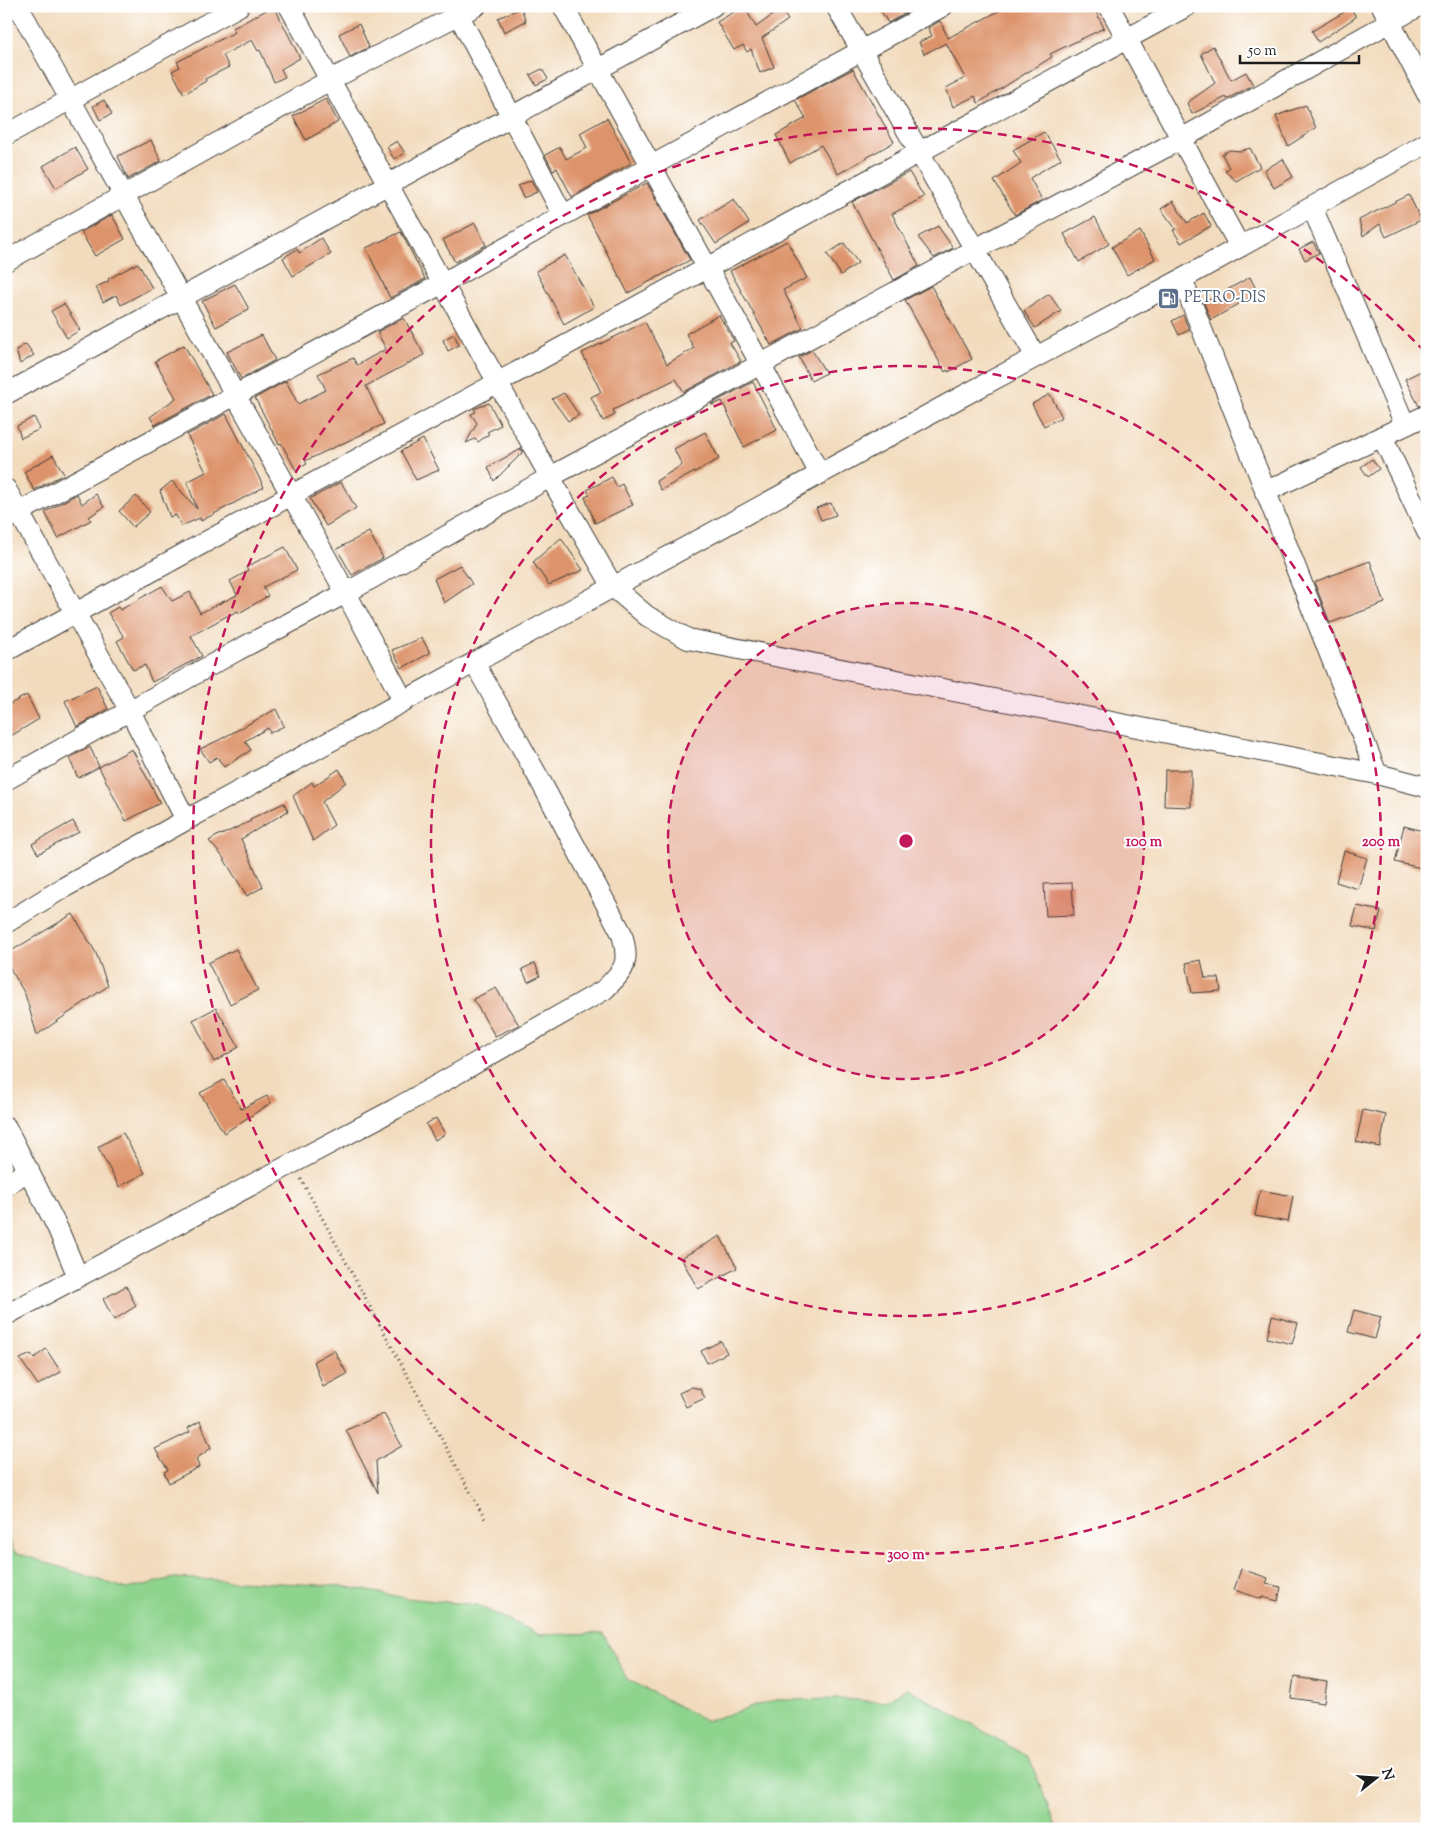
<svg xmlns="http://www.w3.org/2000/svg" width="1433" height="1835" viewBox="0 0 1433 1835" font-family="'Sorts Mill Goudy',serif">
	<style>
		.green { fill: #8fd48e; stroke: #567855 }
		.building { fill: #dd946c }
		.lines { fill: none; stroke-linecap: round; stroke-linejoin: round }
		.minor-casing { stroke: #3c3934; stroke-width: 22 }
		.path { stroke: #3c3934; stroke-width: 3; stroke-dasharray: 1 4; stroke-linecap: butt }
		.minor { stroke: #fff; stroke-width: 20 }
		.ring { fill: none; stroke: #c2185b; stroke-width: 2.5; stroke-dasharray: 9 6 }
		.labels { text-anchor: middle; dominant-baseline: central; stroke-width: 4; stroke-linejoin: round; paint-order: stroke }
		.service-label { font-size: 15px; fill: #4e5e75; stroke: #fff; text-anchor: start }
		.centre { fill: #c2185b; stroke: #fff; stroke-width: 2.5 }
		.ring-label { font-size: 15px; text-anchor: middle; font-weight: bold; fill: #c2185b; stroke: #fff; stroke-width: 4; stroke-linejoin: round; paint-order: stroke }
	</style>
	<rect width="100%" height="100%" fill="#fff"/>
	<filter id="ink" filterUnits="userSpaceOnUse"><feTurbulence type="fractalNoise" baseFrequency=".02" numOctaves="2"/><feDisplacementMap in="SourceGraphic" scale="10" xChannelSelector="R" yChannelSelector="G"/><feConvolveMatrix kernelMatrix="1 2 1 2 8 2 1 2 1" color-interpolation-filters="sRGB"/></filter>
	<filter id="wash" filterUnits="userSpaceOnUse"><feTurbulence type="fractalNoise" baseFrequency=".0096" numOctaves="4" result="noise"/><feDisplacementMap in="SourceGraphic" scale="20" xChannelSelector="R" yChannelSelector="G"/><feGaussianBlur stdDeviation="1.12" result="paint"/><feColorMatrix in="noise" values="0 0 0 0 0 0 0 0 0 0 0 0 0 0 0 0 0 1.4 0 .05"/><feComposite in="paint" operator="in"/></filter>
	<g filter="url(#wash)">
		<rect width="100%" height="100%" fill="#f2dbbd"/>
		<path class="green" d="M 6,1531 L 14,1552 L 127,1589 L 174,1578 L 342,1586 L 406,1598 L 477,1605 L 540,1635 L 603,1633 L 627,1679 L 707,1721 L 775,1700 L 842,1699 L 884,1702 L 907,1688 L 1029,1757 L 1056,1827 L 1060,1829 L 6,1829 Z"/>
		<g id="blocks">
			<path class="building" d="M 274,6 L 300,58 L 281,69 L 285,77 L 274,82 L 260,50 L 258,51 L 252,40 L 223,55 L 229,67 L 205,79 L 206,81 L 184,94 L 172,71 L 180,67 L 177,62 L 235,32 L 233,28 Z
				M 744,6 L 756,27 L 781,9 L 788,20 L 762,38 L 774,67 L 760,73 L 751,49 L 747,52 L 743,45 L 734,50 L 717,22 Z
				M 878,6 L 918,6 L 888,23 Z
				M 1008,6 L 1093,6 L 1104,28 L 1050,54 L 1052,57 L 978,103 L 975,96 L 953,107 L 946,88 L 965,78 L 946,43 L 924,54 L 919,42 L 932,36 L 928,28 L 940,21 L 948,38 Z
				M 521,8 L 526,21 L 504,32 L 498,18 Z
				M 1351,8 L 1356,17 L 1318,42 L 1312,31 Z
				M 359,24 L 369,47 L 350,57 L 339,34 Z
				M 1213,46 L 1231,80 L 1246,72 L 1253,85 L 1227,99 L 1226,97 L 1192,114 L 1187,103 L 1215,83 L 1201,54 Z
				M 542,69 L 548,79 L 536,85 L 530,75 Z
				M 853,69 L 894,142 L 838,174 L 821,145 L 790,163 L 776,135 L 806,118 L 795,100 Z
				M 326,99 L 338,122 L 306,140 L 293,116 Z
				M 104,100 L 112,114 L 100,120 L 93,106 Z
				M 1306,105 L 1316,128 L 1288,146 L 1276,116 Z
				M 607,118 L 631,163 L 572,197 L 557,168 L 553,170 L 545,155 L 560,147 L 566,159 L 587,148 L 580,133 Z
				M 1044,132 L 1061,159 L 1030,178 L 1042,200 L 1015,215 L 994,181 L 1021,163 L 1013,150 Z
				M 151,140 L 161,161 L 128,179 L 118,156 Z
				M 397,141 L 405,153 L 394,159 L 387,147 Z
				M 75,147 L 88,169 L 56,188 L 43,166 Z
				M 1250,148 L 1260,167 L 1236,181 L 1225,171 L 1229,168 L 1222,154 L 1230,150 L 1241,151 Z
				M 1283,159 L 1293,177 L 1274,188 L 1264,170 Z
				M 909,172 L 924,197 L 892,214 L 919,266 L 894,280 L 852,202 Z
				M 531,180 L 537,192 L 523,198 L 518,186 Z
				M 647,183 L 690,260 L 628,293 L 587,215 Z
				M 1409,195 L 1421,220 L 1386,237 L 1380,224 L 1363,236 L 1359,220 Z
				M 734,199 L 749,223 L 716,244 L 700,220 Z
				M 1173,201 L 1187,223 L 1204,213 L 1211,226 L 1181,243 L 1173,230 L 1176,229 L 1161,209 Z
				M 112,215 L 125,239 L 95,256 L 81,232 Z
				M 1095,217 L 1109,244 L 1079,262 L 1064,234 Z
				M 475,223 L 486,245 L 455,262 L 443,240 Z
				M 938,226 L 953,248 L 934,258 L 918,237 Z
				M 1140,231 L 1155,259 L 1127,275 L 1112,247 Z
				M 401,232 L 425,279 L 390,298 L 366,248 Z
				M 321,238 L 331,254 L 293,276 L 283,258 L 297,249 L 299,253 Z
				M 787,241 L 807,278 L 783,290 L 803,328 L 771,345 L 730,271 Z
				M 1313,242 L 1319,253 L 1305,260 L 1299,249 Z
				M 844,243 L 858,263 L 841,275 L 827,254 Z
				M 565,255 L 594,307 L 564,324 L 536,271 Z
				M 138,263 L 152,288 L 121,305 L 116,295 L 103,302 L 96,287 L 109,281 L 108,279 Z
				M 1250,277 L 1258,293 L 1211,320 L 1204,303 Z
				M 235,284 L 249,309 L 216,327 L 202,301 Z
				M 931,286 L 972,359 L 948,372 L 947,370 L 945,372 L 905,300 Z
				M 1049,294 L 1061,311 L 1035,328 L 1024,311 Z
				M 64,304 L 80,330 L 67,338 L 51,311 Z
				M 719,315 L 734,341 L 730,343 L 741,361 L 684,392 L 676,379 L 613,410 L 615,415 L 603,421 L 591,397 L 601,392 L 582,353 L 645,322 L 667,364 L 694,348 L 686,334 Z
				M 1183,315 L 1189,330 L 1179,335 L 1172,321 Z
				M 404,318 L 424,355 L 366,386 L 384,424 L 305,461 L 307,464 L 296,470 L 281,443 L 279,444 L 255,398 L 286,381 L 298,404 L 326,390 L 318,374 L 353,358 L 357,365 L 386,349 L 377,332 Z
				M 454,334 L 459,345 L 448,351 L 443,340 Z
				M 262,335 L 275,360 L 241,379 L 227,352 Z
				M 26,344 L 34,355 L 20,364 L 16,350 Z
				M 184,345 L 212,394 L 155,425 L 150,417 L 176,398 L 155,361 Z
				M 812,350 L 826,373 L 811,381 L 799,357 Z
				M 1427,368 L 1427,403 L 1419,406 L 1405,379 Z
				M 753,382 L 777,430 L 744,447 L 722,401 L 712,405 L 711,404 Z
				M 564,393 L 579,415 L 568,421 L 552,399 Z
				M 1050,394 L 1062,417 L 1044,426 L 1032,404 Z
				M 489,403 L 501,425 L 487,432 L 489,434 L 478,442 L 475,439 L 466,443 L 477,423 L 471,414 L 476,412 L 474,409 Z
				M 226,414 L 264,487 L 201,521 L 200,518 L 181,526 L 176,515 L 170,517 L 160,491 L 172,481 L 197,509 L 187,482 L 206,472 L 187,435 Z
				M 34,417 L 40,429 L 21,438 L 17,426 Z
				M 705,432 L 719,459 L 661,490 L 656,481 L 682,465 L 674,449 Z
				M 423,439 L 439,470 L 416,480 L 401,451 Z
				M 521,449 L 523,452 L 494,481 L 488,467 Z
				M 53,455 L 64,474 L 34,490 L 24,472 Z
				M 1372,459 L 1379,469 L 1368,477 L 1361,467 Z
				M 612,477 L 617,487 L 622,484 L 633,505 L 595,523 L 585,497 L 590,495 L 587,490 Z
				M 341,482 L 356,508 L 326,526 L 310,499 Z
				M 77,494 L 82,504 L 96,494 L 104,507 L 89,517 L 91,520 L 58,538 L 45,512 Z
				M 136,496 L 150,512 L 133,527 L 119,511 Z
				M 831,503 L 836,515 L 821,520 L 816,508 Z
				M 369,532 L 383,558 L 352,575 L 337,549 Z
				M 561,538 L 583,570 L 549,585 L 533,562 Z
				M 285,547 L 297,570 L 263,587 L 268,596 L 239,613 L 238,611 L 225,617 L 191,636 L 202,656 L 152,682 L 145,665 L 133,670 L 117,641 L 124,637 L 108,613 L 118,607 L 120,610 L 162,586 L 172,601 L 190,592 L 200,613 L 237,595 L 230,581 L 248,571 L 246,567 Z
				M 1370,561 L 1385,603 L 1330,623 L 1314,582 Z
				M 460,565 L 472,584 L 444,603 L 434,579 Z
				M 422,638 L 430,653 L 402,668 L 392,650 Z
				M 97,686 L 108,709 L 77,727 L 65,701 Z
				M 27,695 L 39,719 L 6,739 L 6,706 Z
				M 276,709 L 284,726 L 270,733 L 268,728 L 245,741 L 251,750 L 224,767 L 217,757 L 209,762 L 200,749 L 219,740 Z
				M 90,747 L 99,767 L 78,778 L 69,758 Z
				M 132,749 L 160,803 L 126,821 L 99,767 Z
				M 339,769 L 346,782 L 322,802 L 334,825 L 313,841 L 293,796 L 312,782 L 314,786 Z
				M 1165,770 L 1191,770 L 1191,807 L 1164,806 Z
				M 284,803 L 288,811 L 241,839 L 263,887 L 247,896 L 222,856 L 209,841 L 220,834 L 221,835 L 251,821 L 250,819 Z
				M 73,821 L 79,832 L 38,854 L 32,844 Z
				M 1404,826 L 1427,832 L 1427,846 L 1421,868 L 1395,862 Z
				M 1344,851 L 1367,858 L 1358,889 L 1336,882 Z
				M 1072,883 L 1074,915 L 1046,916 L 1044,884 Z
				M 1357,906 L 1381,911 L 1376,931 L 1352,926 Z
				M 73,914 L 96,953 L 108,986 L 37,1035 L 25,994 L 6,961 L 6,954 Z
				M 236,949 L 258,990 L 230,1004 L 208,963 Z
				M 1201,960 L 1205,978 L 1219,978 L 1221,991 L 1192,993 L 1186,963 Z
				M 535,963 L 540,976 L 528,982 L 522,969 Z
				M 496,988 L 519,1025 L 495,1036 L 473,999 Z
				M 216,1008 L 239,1047 L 214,1062 L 193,1020 Z
				M 224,1080 L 241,1109 L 267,1096 L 271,1103 L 224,1133 L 200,1093 Z
				M 1363,1110 L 1386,1115 L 1380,1147 L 1356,1142 Z
				M 436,1118 L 445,1134 L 435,1140 L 426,1124 Z
				M 123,1133 L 145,1173 L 119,1187 L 98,1147 Z
				M 1260,1190 L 1293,1196 L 1288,1222 L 1255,1216 Z
				M 720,1236 L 737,1268 L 698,1289 L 681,1258 Z
				M 126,1286 L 136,1306 L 114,1320 L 103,1299 Z
				M 1354,1310 L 1381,1317 L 1375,1339 L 1348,1332 Z
				M 1272,1316 L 1298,1323 L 1292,1344 L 1267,1338 Z
				M 721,1341 L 727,1353 L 707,1363 L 701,1351 Z
				M 46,1349 L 61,1372 L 38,1385 L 20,1359 L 31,1354 L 34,1358 Z
				M 334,1350 L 347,1374 L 323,1387 L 314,1361 Z
				M 692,1387 L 700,1389 L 705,1398 L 686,1407 L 679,1393 Z
				M 384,1414 L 402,1446 L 376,1461 L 378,1493 L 346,1430 Z
				M 200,1421 L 211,1448 L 196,1459 L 199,1467 L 169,1483 L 164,1472 L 168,1470 L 155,1449 L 190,1432 L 188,1428 Z
				M 1241,1569 L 1268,1578 L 1266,1584 L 1281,1587 L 1278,1601 L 1262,1597 L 1262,1599 L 1234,1590 Z
				M 1294,1677 L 1327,1682 L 1324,1703 L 1291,1698 Z"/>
		</g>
	</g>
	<g filter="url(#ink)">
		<use href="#blocks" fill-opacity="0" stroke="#3c3934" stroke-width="1"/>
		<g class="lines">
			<defs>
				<path id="minor" d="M 18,6 L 346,593 L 404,702
					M 289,6 L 550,477 L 613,587 L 647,616 L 688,639 L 1377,774 L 1427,787
					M 454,6 L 563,215
					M 563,6 L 761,365 L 820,474
					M 836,6 L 1036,357
					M 1109,6 L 1240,247
					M 1382,6 L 1427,94
					M 6,135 L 239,6
					M 1312,207 L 1405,425
					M 6,261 L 330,80 L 476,6
					M 1182,279 L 1377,774
					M 6,394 L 713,6
					M 1382,436 L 1427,532
					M 6,489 L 130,711 L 186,820
					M 1265,492 L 1427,415
					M 6,519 L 443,283 L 651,166 L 943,6
					M 6,651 L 1187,6
					M 6,780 L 238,650 L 346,593 L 550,477 L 1181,139 L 1419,6
					M 6,923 L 63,888 L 186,820 L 948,404 L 1182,279 L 1427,143
					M 6,1127 L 58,1229 L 78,1277
					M 6,1185 L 29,1170
					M 6,1315 L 395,1109 L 604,990 C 625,969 630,965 622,934 L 541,782 L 475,664"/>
			</defs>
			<use href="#minor" class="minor-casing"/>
			<path class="path" d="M 301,1179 L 485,1519"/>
			<use href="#minor" class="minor"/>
		</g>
	</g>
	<circle cx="906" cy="841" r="238" fill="#c2185b" fill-opacity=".12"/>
	<g class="ring">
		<circle cx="906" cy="841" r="238"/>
		<circle cx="906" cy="841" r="475"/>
		<path d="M1423 1332A713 713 0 1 1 1423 350"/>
	</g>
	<defs>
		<symbol id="fuel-square" viewBox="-11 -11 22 22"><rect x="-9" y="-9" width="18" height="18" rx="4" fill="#5c6f8a" stroke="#fff"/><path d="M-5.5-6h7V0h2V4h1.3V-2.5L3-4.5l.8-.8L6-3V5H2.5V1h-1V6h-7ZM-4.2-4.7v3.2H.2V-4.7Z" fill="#fff"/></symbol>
	</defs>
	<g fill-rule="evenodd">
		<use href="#fuel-square" x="1156" y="286" width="25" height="25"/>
	</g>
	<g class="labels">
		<g class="service-label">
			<text x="1184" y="298">PETRO-DIS</text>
		</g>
	</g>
	<circle cx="906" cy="841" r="8" class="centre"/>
	<g class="ring-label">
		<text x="1144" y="846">100 m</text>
		<text x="1381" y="846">200 m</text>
		<text x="906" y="1559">300 m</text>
	</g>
	<rect width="1433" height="1835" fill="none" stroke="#fff" stroke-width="25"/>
	<g transform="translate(1376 1778) rotate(73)" stroke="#ffffff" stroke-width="4" paint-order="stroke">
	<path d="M0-4L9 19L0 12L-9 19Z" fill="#1c1c1c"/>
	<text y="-8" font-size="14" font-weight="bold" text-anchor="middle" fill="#1c1c1c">N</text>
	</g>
	<path d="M1240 55v8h119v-8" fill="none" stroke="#1c1c1c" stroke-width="2.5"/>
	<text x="1248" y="55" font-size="15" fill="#1c1c1c" stroke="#ffffff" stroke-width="4" paint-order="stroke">50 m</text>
</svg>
